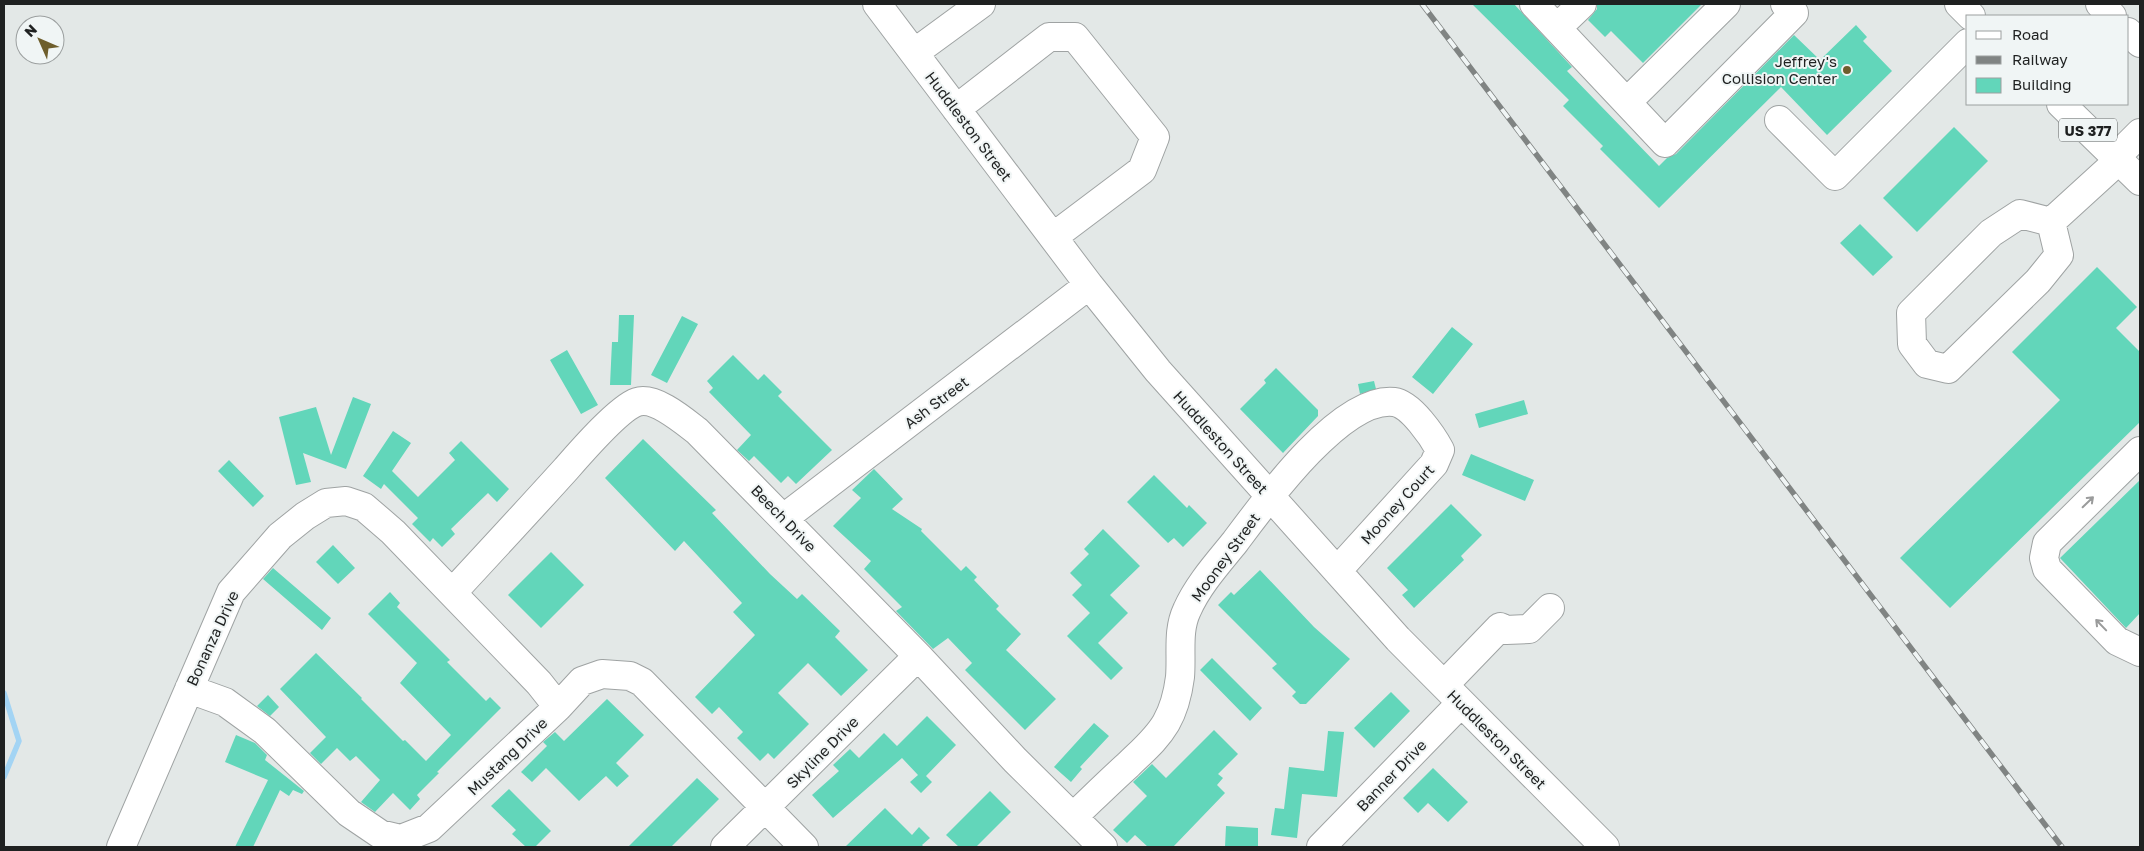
<svg xmlns="http://www.w3.org/2000/svg" width="2144" height="851" viewBox="0 0 2144 851" font-family="'Golos Text',sans-serif">
	<style>
		.lines { fill: none; stroke-linecap: round; stroke-linejoin: round }
		.stream { stroke: #a3d4f4; stroke-width: 5.5 }
		.building { fill: #62d6ba }
		.minor-casing { stroke: #9fa3a3; stroke-width: 30 }
		.major-casing { stroke: #9fa3a3; stroke-width: 30 }
		.minor { stroke: #fff; stroke-width: 28 }
		.major { stroke: #fff; stroke-width: 28 }
		.rail-casing { stroke: #808483; stroke-width: 5.5 }
		.rail { stroke: #f0f5f5; stroke-width: 4; stroke-dasharray: 11; stroke-linecap: butt }
		.oneway { stroke: #9a9b9b }
		.poi-dot { fill: #6e5e2c; stroke: #f0f5f5; stroke-width: 2 }
		.labels { text-anchor: middle; dominant-baseline: central; stroke-width: 4; stroke-linejoin: round; paint-order: stroke }
		.shield { fill: #f0f5f5; stroke: #5e6161; stroke-width: 1 }
		.shield-label { font-size: 14px; font-weight: bold; fill: #1f2121 }
		.poi-label { font-size: 15px; fill: #1f2121; stroke: #f0f5f5; text-anchor: end }
		.street-label { font-size: 15px; fill: #1f2121; stroke: #f0f5f5 }
	</style>
	<rect width="100%" height="100%" fill="#e3e8e7"/>
	<g class="lines">
		<path class="stream" d="M 4,693 L 19,741 L 4,777"/>
	</g>
	<path class="building" d="M 1472,4 L 1514,4 L 1572,67 L 1567,71 L 1659,166 L 1667,158 L 1676,154 L 1794,35 L 1820,60 L 1856,25 L 1867,37 L 1863,41 L 1892,71 L 1827,135 L 1781,87 L 1659,208 L 1600,149 L 1603,146 L 1563,106 L 1569,100 Z
		M 1597,4 L 1702,4 L 1643,63 L 1611,31 L 1605,37 L 1588,20 L 1597,9 Z
		M 1954,127 L 1988,161 L 1917,232 L 1883,198 Z
		M 1860,224 L 1893,257 L 1873,276 L 1840,243 Z
		M 2097,267 L 2137,307 L 2116,328 L 2140,352 L 2140,422 L 1950,608 L 1900,558 L 2060,400 L 2012,352 Z
		M 619,315 L 634,315 L 631,385 L 610,385 L 612,342 L 618,342 Z
		M 682,316 L 698,324 L 667,383 L 651,375 Z
		M 1452,327 L 1473,344 L 1433,394 L 1412,377 Z
		M 567,350 L 598,405 L 581,414 L 550,360 Z
		M 733,355 L 758,380 L 764,374 L 782,392 L 778,396 L 832,450 L 796,484 L 788,476 L 781,483 L 754,456 L 749,461 L 737,450 L 751,435 L 709,392 L 713,388 L 707,381 Z
		M 1276,368 L 1318,410 L 1318,416 L 1283,453 L 1240,409 L 1266,383 L 1264,380 Z
		M 1374,381 L 1376,389 L 1360,394 L 1358,384 Z
		M 353,397 L 371,404 L 346,469 L 303,453 L 311,482 L 296,485 L 279,417 L 316,407 L 331,455 Z
		M 1524,400 L 1528,414 L 1479,428 L 1475,414 Z
		M 393,431 L 411,443 L 392,471 L 418,497 L 455,460 L 449,453 L 461,441 L 509,489 L 497,502 L 488,493 L 451,529 L 455,534 L 442,547 L 433,538 L 430,542 L 412,524 L 418,518 L 384,484 L 381,489 L 363,476 Z
		M 643,439 L 716,510 L 712,513 L 770,574 L 797,599 L 802,594 L 840,631 L 835,637 L 868,670 L 841,696 L 808,663 L 778,693 L 809,724 L 774,759 L 768,753 L 760,761 L 737,738 L 743,732 L 719,707 L 712,714 L 695,697 L 755,635 L 733,612 L 742,603 L 684,541 L 675,551 L 605,478 Z
		M 1471,454 L 1534,480 L 1525,501 L 1462,475 Z
		M 229,460 L 264,496 L 253,507 L 218,471 Z
		M 874,469 L 903,499 L 892,509 L 922,529 L 921,531 L 961,571 L 966,566 L 977,577 L 974,580 L 999,606 L 996,609 L 1021,634 L 1006,650 L 1056,699 L 1025,730 L 965,670 L 972,663 L 948,638 L 933,649 L 896,611 L 902,607 L 864,569 L 871,561 L 833,526 L 861,498 L 852,490 Z
		M 1154,475 L 1187,508 L 1189,505 L 1207,523 L 1183,547 L 1174,538 L 1168,543 L 1127,502 Z
		M 2140,480 L 2140,613 L 2126,628 L 2060,558 Z
		M 1451,504 L 1482,535 L 1461,556 L 1464,560 L 1414,608 L 1402,595 L 1408,590 L 1387,568 Z
		M 1103,529 L 1140,566 L 1110,595 L 1128,613 L 1098,643 L 1123,668 L 1111,680 L 1067,636 L 1090,613 L 1072,595 L 1082,585 L 1070,573 L 1089,554 L 1084,549 Z
		M 333,545 L 355,568 L 338,584 L 316,562 Z
		M 551,552 L 584,585 L 541,628 L 508,595 Z
		M 273,568 L 331,618 L 322,630 L 263,579 Z
		M 1260,570 L 1314,627 L 1350,659 L 1306,704 L 1300,704 L 1292,696 L 1296,692 L 1272,668 L 1277,664 L 1218,605 L 1231,592 L 1234,595 Z
		M 390,592 L 400,603 L 397,607 L 450,660 L 447,662 L 486,701 L 490,697 L 501,708 L 437,772 L 439,773 L 417,795 L 420,799 L 410,810 L 393,793 L 375,812 L 361,802 L 380,780 L 356,756 L 350,761 L 337,748 L 321,764 L 310,753 L 326,737 L 280,689 L 316,653 L 362,698 L 361,699 L 403,741 L 405,740 L 426,761 L 451,735 L 400,683 L 417,663 L 368,614 Z
		M 1212,658 L 1262,708 L 1250,721 L 1200,670 Z
		M 1391,692 L 1410,711 L 1374,748 L 1354,728 Z
		M 268,695 L 279,707 L 270,716 L 257,706 Z
		M 607,699 L 644,735 L 616,763 L 629,776 L 617,787 L 606,776 L 579,801 L 546,768 L 532,782 L 521,772 L 547,746 L 543,742 L 555,732 L 564,741 Z
		M 927,716 L 956,745 L 926,776 L 932,782 L 921,793 L 910,782 L 918,775 L 902,758 L 833,818 L 812,795 L 839,771 L 833,765 L 850,749 L 859,758 L 884,733 L 897,746 Z
		M 1094,723 L 1109,736 L 1080,767 L 1082,769 L 1071,782 L 1054,767 Z
		M 1214,730 L 1238,754 L 1218,774 L 1223,778 L 1217,785 L 1225,793 L 1173,847 L 1148,847 L 1135,835 L 1127,843 L 1113,830 L 1147,796 L 1133,782 L 1152,764 L 1166,778 Z
		M 1328,731 L 1344,732 L 1337,797 L 1302,794 L 1297,838 L 1271,835 L 1275,808 L 1284,809 L 1289,767 L 1324,771 Z
		M 236,735 L 255,743 L 267,755 L 265,760 L 304,791 L 302,794 L 293,790 L 289,796 L 280,790 L 253,847 L 235,847 L 268,780 L 225,762 Z
		M 1433,768 L 1468,802 L 1448,822 L 1428,803 L 1418,813 L 1403,798 Z
		M 697,778 L 719,799 L 671,847 L 628,847 Z
		M 509,789 L 551,831 L 535,847 L 526,847 L 512,834 L 516,830 L 491,806 Z
		M 990,791 L 1011,812 L 976,847 L 959,847 L 946,835 Z
		M 885,808 L 912,835 L 919,827 L 930,838 L 922,845 L 924,847 L 845,847 Z
		M 1226,826 L 1258,828 L 1258,847 L 1225,847 Z"/>
	<g class="lines">
		<defs>
			<path id="minor" d="M 877,4 L 1089,285 L 1158,371 L 1398,639 L 1605,847
				M 1534,4 L 1665,143 L 1794,13 L 1785,4
				M 2100,4 L 2112,16
				M 1557,28 L 1582,4
				M 2128,32 L 2140,43
				M 914,53 L 981,4
				M 1627,102 L 1726,4
				M 956,109 L 1049,37 L 1075,37 L 1155,137 L 1142,170 L 1053,237
				M 1779,120 L 1835,176 L 1968,43
				M 2116,157 L 2140,133
				M 2020,214 L 2051,222 L 2059,255 L 2038,281 L 1948,369 L 1927,364 L 1912,344 L 1911,313 L 1991,233 Z
				M 2051,222 L 2119,160
				M 2140,451 L 2047,543 L 2044,558 L 2047,569 L 2117,641 L 2140,652
				M 784,518 L 1089,285
				M 452,593 C 490,552 528,511 566,469 C 580,453 619,408 637,402 C 655,396 684,421 697,431 L 918,656 L 1015,760 L 1103,847
				M 1444,685 L 1500,627 L 1506,630 L 1529,629 L 1550,608
				M 189,689 L 225,702 L 265,731 L 349,813 L 380,834 L 401,839 L 429,828 L 558,707 L 582,681 L 602,674 L 630,676 L 642,682 L 804,847
				M 1073,817 C 1091,800 1109,782 1128,765 C 1141,752 1156,740 1166,723 C 1174,709 1178,693 1180,677 C 1182,654 1177,631 1187,610 C 1198,585 1218,563 1235,542 C 1264,503 1341,396 1394,402 C 1411,404 1433,437 1440,450 L 1434,464 L 1337,571
				M 121,847 L 231,592 L 280,536 L 305,516 L 326,503 L 346,501 L 364,507 L 393,532 L 539,683 L 558,707
				M 725,847 L 918,656
				M 1321,847 L 1461,703"/>
			<path id="major" d="M 1959,4 L 1971,16
				M 2061,104 L 2140,181"/>
		</defs>
		<use href="#minor" class="minor-casing"/>
		<use href="#major" class="major-casing"/>
		<use href="#minor" class="minor"/>
		<use href="#major" class="major"/>
		<defs>
			<path id="rail" d="M 1422,4 L 2062,847"/>
		</defs>
		<use href="#rail" class="rail-casing"/>
		<use href="#rail" class="rail"/>
	</g>
	<defs><path id="oneway-shaft" d="M-6 0H5M1.5-3L5.5 0L1.5 3" fill="none" stroke-width="1.6" stroke-linecap="round" stroke-linejoin="round" transform="scale(1.25)"/></defs>
	<g class="oneway">
		<use href="#oneway-shaft" transform="translate(2088 502) rotate(-44)"/>
		<use href="#oneway-shaft" transform="translate(2101 625) rotate(-134)"/>
	</g>
	<circle class="poi-dot" cx="1847" cy="70" r="5"/>
	<g class="labels">
		<rect class="shield" x="2059" y="118.5" width="58" height="23" rx="4"/>
		<g class="shield-label">
			<text x="2088" y="130">US 377</text>
		</g>
		<g class="poi-label">
			<text x="1837" y="61">Jeffrey's<tspan x="1837" dy="17">Collision Center</tspan></text>
		</g>
		<g class="street-label">
			<text transform="translate(969 126) rotate(53)">Huddleston Street</text>
			<text transform="translate(936 402) rotate(-37)">Ash Street</text>
			<text transform="translate(1221 442) rotate(48)">Huddleston Street</text>
			<text transform="translate(1397 504) rotate(-48)">Mooney Court</text>
			<text transform="translate(784 518) rotate(46)">Beech Drive</text>
			<text transform="translate(1225 557) rotate(-54)">Mooney Street</text>
			<text transform="translate(212 638) rotate(-65)">Bonanza Drive</text>
			<text transform="translate(1497 739) rotate(45)">Huddleston Street</text>
			<text transform="translate(822 752) rotate(-45)">Skyline Drive</text>
			<text transform="translate(507 756) rotate(-44)">Mustang Drive</text>
			<text transform="translate(1391 775) rotate(-46)">Banner Drive</text>
		</g>
	</g>
	<rect width="2144" height="851" fill="none" stroke="#1f2121" stroke-width="10"/>
	<rect x="1966" y="15" width="162" height="90" fill="#f0f5f5" stroke="#9ca0a0"/>
	<rect x="1976" y="31" width="25" height="8" fill="#ffffff" stroke="#9ca0a0"/>
	<text x="2012" y="40" font-size="15" fill="#1f2121">Road</text>
	<rect x="1976" y="56" width="25" height="8" fill="#808483" stroke="#9ca0a0"/>
	<text x="2012" y="65" font-size="15" fill="#1f2121">Railway</text>
	<rect x="1976" y="78" width="25" height="15" fill="#62d6ba" stroke="#9ca0a0"/>
	<text x="2012" y="90" font-size="15" fill="#1f2121">Building</text>
	<g transform="translate(40 40) rotate(315)"><circle r="24" fill="#f0f5f5" stroke="#9ca0a0"/>
	<path d="M0-4L9 19L0 12L-9 19Z" fill="#6e5e2c"/>
	<text y="-8" font-size="14" font-weight="bold" text-anchor="middle" fill="#1f2121">N</text>
	</g>
</svg>
